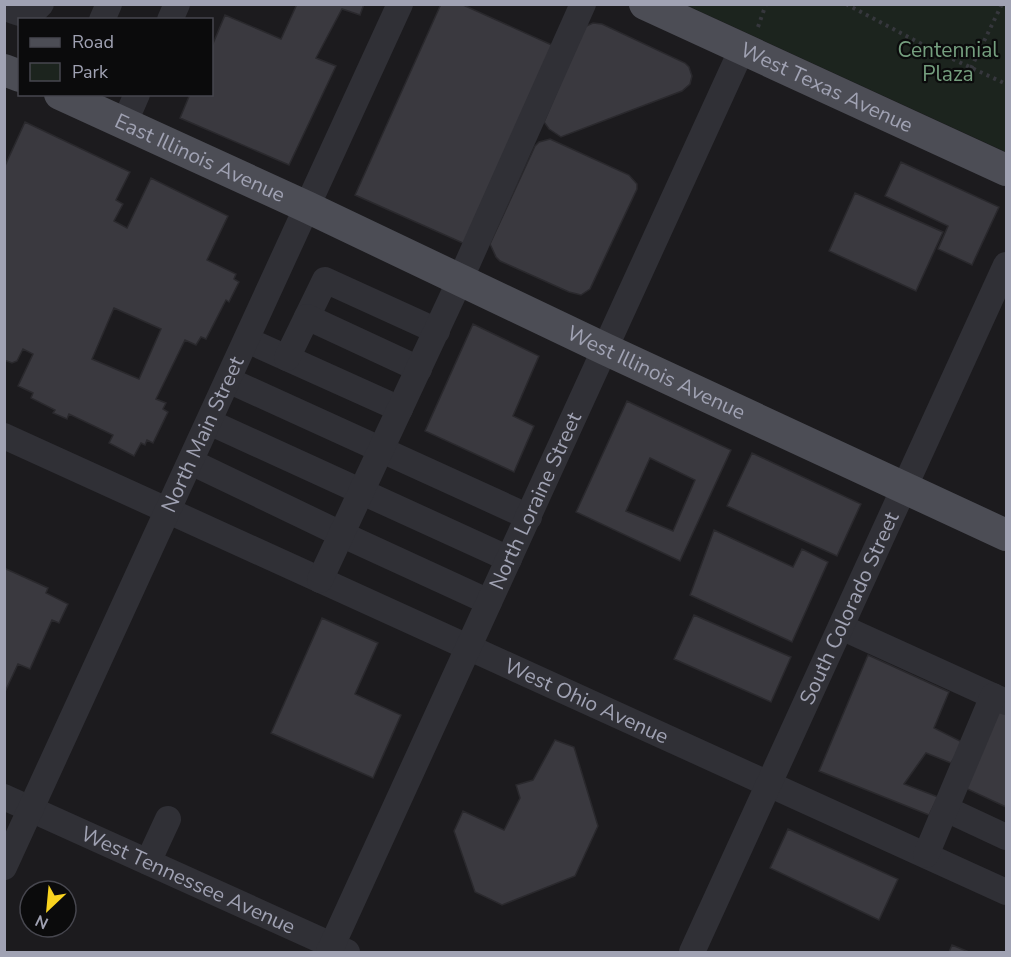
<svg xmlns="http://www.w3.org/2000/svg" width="1011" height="957" viewBox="0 0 1011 957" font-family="'Nunito Sans',sans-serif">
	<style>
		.built { fill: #1c1b1e; fill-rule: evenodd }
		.green { fill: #1c241e }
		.building { fill: #3a393f; stroke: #2a292d; stroke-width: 1.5; fill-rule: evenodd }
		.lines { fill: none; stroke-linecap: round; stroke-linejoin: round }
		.path { stroke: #36373d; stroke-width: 4; stroke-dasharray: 3 4.5; stroke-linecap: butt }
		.minor { stroke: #303036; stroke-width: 26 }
		.major { stroke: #4c4d55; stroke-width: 32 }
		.labels { text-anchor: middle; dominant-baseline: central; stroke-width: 4.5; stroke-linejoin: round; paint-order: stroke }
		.park-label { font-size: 21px; fill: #759f7f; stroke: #0b0b0c }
		.street-label { font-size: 21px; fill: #a0a2b3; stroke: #0b0b0c }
	</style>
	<rect width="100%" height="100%" fill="#100f11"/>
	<path class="built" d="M 5,5 L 1006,5 L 1006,952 L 5,952 ZM 20,20 L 212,20 L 212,94 L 20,94 ZM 30,891 L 66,891 L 66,927 L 30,927 Z"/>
	<path class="green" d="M 686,5 L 1006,5 L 1006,152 Z"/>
	<path class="building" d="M 297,4 L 364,4 L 360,15 L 342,9 L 316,58 L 336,66 L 289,165 L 180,118 L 190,94 L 212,94 L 212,46 L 225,15 L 281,39 Z
		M 441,4 L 461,4 L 554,46 L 465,244 L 355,195 Z
		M 593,23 L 602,24 L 685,63 L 689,67 L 692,76 L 690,84 L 682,91 L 561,137 L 549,129 L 544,122 L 584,27 Z
		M 25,122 L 130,172 L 116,200 L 123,204 L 114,221 L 127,228 L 151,178 L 228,216 L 207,260 L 236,274 L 234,279 L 239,282 L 229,302 L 226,300 L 206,339 L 201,337 L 196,345 L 185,340 L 156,399 L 166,403 L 163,409 L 168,412 L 153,443 L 147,440 L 145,445 L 141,443 L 134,456 L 109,443 L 113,435 L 69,414 L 67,419 L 53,413 L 55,410 L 31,398 L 33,393 L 18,386 L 33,354 L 23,349 L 17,361 L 12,363 L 4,360 L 4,168 ZM 114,308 L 161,329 L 139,379 L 92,359 Z
		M 550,139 L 629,175 L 637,184 L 637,189 L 590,289 L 581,295 L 569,292 L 500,261 L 496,257 L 490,244 L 535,146 L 539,142 Z
		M 901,162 L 999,207 L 972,265 L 938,249 L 948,226 L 885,196 Z
		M 855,193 L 943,232 L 916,291 L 829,251 Z
		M 473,324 L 539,356 L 513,416 L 534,426 L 514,472 L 425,431 Z
		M 627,401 L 731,450 L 680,561 L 576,512 ZM 650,458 L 695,480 L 673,531 L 626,511 Z
		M 752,453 L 861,504 L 837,556 L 727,506 Z
		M 714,530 L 793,567 L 802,549 L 828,562 L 792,642 L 690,595 Z
		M 4,568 L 48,588 L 46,593 L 68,604 L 59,623 L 52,620 L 30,669 L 18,664 L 4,694 Z
		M 694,615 L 791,657 L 771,702 L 674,659 Z
		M 322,618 L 378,643 L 355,694 L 401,715 L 373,778 L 271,733 Z
		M 868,655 L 949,692 L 934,728 L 964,743 L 951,763 L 926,753 L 904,784 L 938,797 L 929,815 L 819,771 Z
		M 999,708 L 1006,711 L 1006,807 L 963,787 Z
		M 555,740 L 574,747 L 598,826 L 575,876 L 502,905 L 475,892 L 454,831 L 463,811 L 504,830 L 520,798 L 516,785 L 533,780 Z
		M 788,829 L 898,879 L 879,920 L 770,868 Z
		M 952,945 L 969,952 L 949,952 Z"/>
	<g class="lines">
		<path class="path" d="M 846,4 L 929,48 L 1006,84
			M 758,27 L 766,4
			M 971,68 L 1002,4"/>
		<g class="minor">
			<path d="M 4,7 C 20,14 28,19 41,4"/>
			<path d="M 102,20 L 109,4"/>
			<path d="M 170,20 L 177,4"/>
			<path d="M 124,124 L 137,94"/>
			<path d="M 307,317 L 325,280 L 437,331"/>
			<path d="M 247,340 L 400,409"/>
			<path d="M 287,358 L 307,317 L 419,369"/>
			<path d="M 228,380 L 529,517"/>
			<path d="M 209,422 L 509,559"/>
			<path id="s1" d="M 4,436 L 1006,892"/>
			<path d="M 191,462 L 341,534 L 489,602"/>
			<path d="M 320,580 L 460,280 L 583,4"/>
			<path d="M 841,627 L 1006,702"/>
			<path id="s2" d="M 4,797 L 347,952"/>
			<path d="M 946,809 L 1006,837"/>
			<path d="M 926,855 L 993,696"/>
			<path d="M 148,862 L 168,819"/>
			<path id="s3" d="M 4,867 L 400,4"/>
			<path id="s4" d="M 329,952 L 742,49"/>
			<path id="s5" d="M 692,952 L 1006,265"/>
		</g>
		<g class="major">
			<path id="s6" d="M 645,4 L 1006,170"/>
			<path d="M 4,70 L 20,76"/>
			<path id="s7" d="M 60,94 L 307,207 L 605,349 L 1006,535"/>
		</g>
	</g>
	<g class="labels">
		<g class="park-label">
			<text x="948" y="50">Centennial<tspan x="948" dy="24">Plaza</tspan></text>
		</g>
		<g class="street-label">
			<text stroke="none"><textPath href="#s6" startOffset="200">West Texas Avenue</textPath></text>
			<text stroke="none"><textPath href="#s7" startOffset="154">East Illinois Avenue</textPath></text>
			<text stroke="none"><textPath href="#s7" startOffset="658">West Illinois Avenue</textPath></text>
			<text stroke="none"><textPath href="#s3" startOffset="476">North Main Street</textPath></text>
			<text stroke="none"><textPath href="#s4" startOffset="496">North Loraine Street</textPath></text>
			<text stroke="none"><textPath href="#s5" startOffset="378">South Colorado Street</textPath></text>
			<text stroke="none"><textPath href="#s1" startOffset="640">West Ohio Avenue</textPath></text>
			<text stroke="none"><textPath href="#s2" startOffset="202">West Tennessee Avenue</textPath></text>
		</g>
	</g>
	<rect width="1011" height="957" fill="none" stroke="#a0a2b3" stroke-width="12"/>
	<rect x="18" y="18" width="195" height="78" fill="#0b0b0c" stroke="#47474f" stroke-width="1.5"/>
	<rect x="30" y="38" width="30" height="9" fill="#4c4d55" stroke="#47474f" stroke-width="1.5"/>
	<text x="72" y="48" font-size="18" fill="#a0a2b3">Road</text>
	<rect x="30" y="63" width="30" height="18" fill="#1c241e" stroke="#47474f" stroke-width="1.5"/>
	<text x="72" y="78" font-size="18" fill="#a0a2b3">Park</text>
	<g transform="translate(48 909) rotate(206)"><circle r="28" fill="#0b0b0c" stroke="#47474f" stroke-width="1.5"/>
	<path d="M0-4.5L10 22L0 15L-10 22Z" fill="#fad41f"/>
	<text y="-9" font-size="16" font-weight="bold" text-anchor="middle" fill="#a0a2b3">N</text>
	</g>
</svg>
